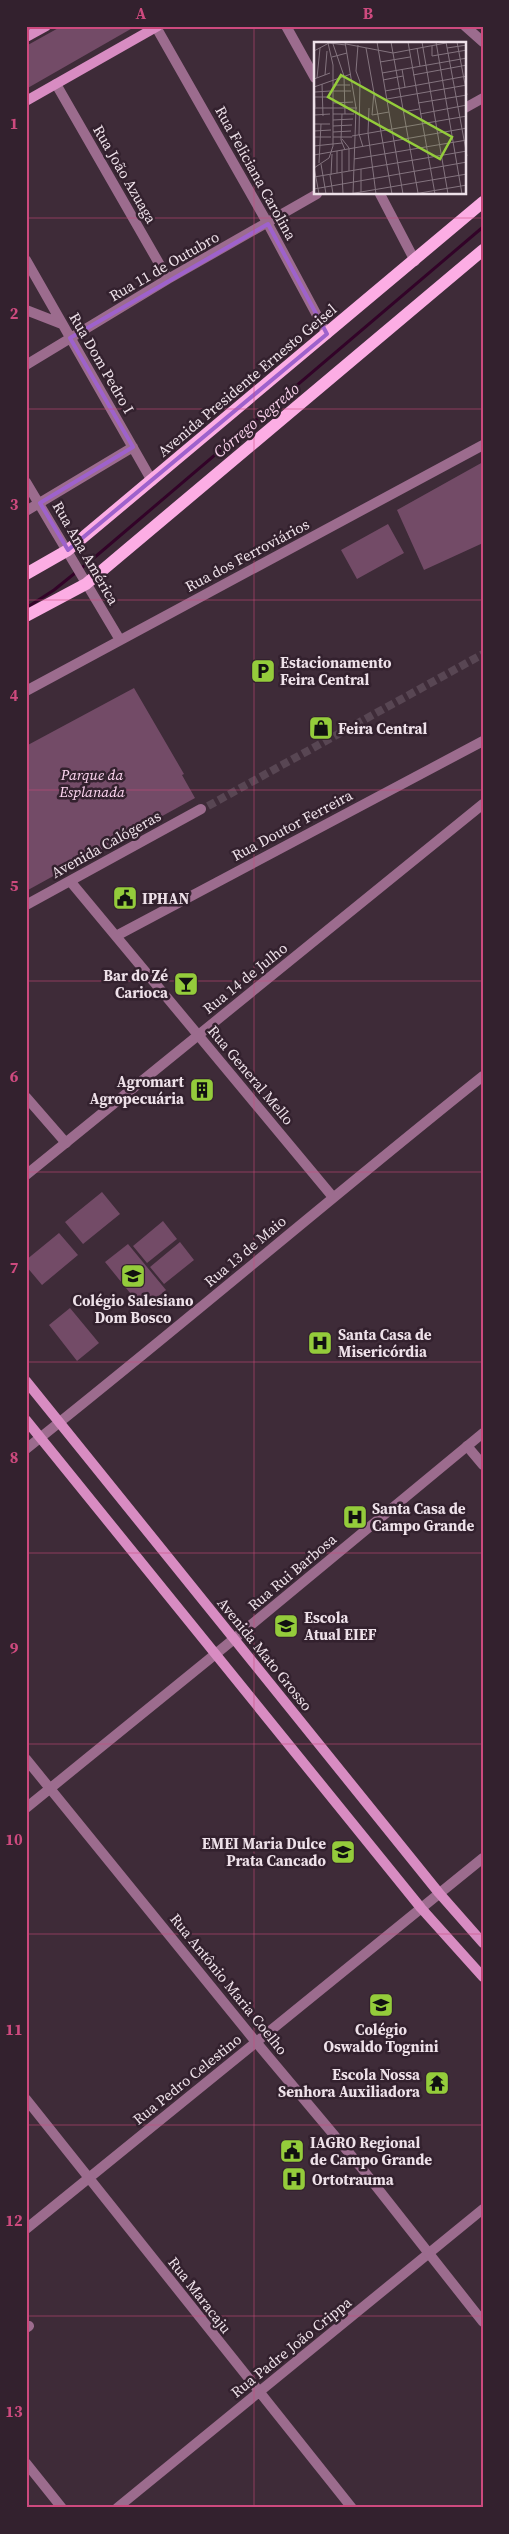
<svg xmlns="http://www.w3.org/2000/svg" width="509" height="2534" viewBox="0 0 509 2534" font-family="'Source Serif 4',serif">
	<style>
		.green { fill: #734b67 }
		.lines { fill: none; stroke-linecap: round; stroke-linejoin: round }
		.stream { stroke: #320328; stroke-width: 3 }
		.pedestrian-tunnel { stroke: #584653; stroke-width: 8; stroke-dasharray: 8 4; stroke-linecap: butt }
		.minor { stroke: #9c6c8e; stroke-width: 10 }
		.tertiary { stroke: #9c6c8e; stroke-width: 10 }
		.secondary { stroke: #d88cc2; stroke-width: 10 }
		.primary { stroke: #fcade4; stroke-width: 12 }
		.marked { fill: none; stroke: #9e62cc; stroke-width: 4; stroke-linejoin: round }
		.grid { fill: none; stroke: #cd4a7e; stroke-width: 1; stroke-opacity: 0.55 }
		.labels { text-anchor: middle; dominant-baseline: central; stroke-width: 5; stroke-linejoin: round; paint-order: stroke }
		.street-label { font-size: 15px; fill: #eee1e9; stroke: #33212e }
		.poi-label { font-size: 15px; font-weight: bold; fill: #eee1e9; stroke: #33212e; text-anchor: start }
		.park-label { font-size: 15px; font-style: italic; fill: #fed6f1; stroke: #33212e }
		.water-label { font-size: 16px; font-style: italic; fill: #f9d2ec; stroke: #33212e }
		.inset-road { fill: none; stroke: #84747f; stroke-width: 1 }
		.view { fill: #94cc3b; fill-opacity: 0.15; stroke: #94cc3b; stroke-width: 2.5 }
		.inset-edge { fill: none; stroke: #eee1e9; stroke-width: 2.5 }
		.neatline { fill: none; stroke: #cd4a7e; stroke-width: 2 }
		.grid-label { font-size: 16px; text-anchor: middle; font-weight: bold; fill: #cd4a7e }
	</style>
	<rect width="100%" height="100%" fill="#3e2b38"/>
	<path class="green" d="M 62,26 L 136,26 L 26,89 L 26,46 Z
		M 483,462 L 483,543 L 424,570 L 397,510 Z
		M 388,524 L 404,553 L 357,579 L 341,550 Z
		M 134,688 L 184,774 L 182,775 L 195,798 L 28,890 L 26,746 Z
		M 102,1192 L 120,1214 L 83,1244 L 65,1222 Z
		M 163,1221 L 177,1239 L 147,1263 L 133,1246 Z
		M 59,1233 L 78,1255 L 42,1285 L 26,1266 L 26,1260 Z
		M 180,1242 L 194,1260 L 164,1284 L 150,1267 Z
		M 128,1244 L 166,1290 L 143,1309 L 105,1262 Z
		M 70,1308 L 99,1343 L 77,1361 L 49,1325 Z"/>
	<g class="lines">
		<path class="stream" d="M 26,608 L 54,590 L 95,557 L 483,227"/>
		<path class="pedestrian-tunnel" d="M 208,806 L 483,654"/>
		<path class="minor" d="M 286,26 L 315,78
			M 465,26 L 483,42
			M 156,27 L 268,224 L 327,334
			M 56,84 L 168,279
			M 465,108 L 483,98
			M 380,194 L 415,261
			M 26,260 L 152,481
			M 26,310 L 62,324
			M 26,365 L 168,279 L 317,194
			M 26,482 L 120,640
			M 26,511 L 133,447
			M 26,691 L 483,445
			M 70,881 L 332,1196
			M 26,905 L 201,809
			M 116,936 L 483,741
			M 26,1097 L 66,1143
			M 467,1446 L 483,1465
			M 26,2099 L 352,2508
			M 26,2229 L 483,1858
			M 26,2328 L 29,2326
			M 26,2463 L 62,2508
			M 117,2508 L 483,2209"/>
		<path class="tertiary" d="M 26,1175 L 483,804
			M 26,1449 C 180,1327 329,1199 483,1076
			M 26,1759 L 256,2042 L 360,2166 L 483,2322
			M 26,1808 L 234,1639 L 483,1433"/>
		<path class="secondary" d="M 26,37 L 46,26
			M 26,101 L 158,26
			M 26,1381 L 439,1893 L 483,1943
			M 26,1420 L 421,1908 L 483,1977"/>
		<path class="primary" d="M 26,574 L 68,550 L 483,202
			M 26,616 L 86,584 L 483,250"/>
	</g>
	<path class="marked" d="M 268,224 L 327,334 L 68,550 L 40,503 L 133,447 L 70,338 Z"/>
	<path class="grid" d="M 254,26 L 254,2508M 26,218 L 483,218M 26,409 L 483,409M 26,600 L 483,600M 26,790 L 483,790M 26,981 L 483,981M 26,1172 L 483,1172M 26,1362 L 483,1362M 26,1553 L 483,1553M 26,1744 L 483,1744M 26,1934 L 483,1934M 26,2125 L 483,2125M 26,2316 L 483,2316"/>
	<defs>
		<symbol id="parking-square" viewBox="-11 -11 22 22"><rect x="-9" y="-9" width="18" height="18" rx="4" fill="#94cc3b" stroke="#33212e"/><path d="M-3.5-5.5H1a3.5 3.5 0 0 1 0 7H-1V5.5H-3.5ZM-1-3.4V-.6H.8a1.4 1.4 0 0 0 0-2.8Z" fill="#111"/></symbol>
		<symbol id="shop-square" viewBox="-11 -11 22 22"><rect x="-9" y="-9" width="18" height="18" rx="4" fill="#94cc3b" stroke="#33212e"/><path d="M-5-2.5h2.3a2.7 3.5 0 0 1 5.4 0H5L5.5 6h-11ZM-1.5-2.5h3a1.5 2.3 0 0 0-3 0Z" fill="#111"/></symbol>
		<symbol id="civic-square" viewBox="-11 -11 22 22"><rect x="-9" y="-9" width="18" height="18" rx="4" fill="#94cc3b" stroke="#33212e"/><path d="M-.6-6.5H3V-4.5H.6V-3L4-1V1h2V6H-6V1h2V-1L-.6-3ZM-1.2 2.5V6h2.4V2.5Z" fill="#111"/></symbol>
		<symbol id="bar-square" viewBox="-11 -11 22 22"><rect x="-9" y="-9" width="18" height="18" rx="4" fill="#94cc3b" stroke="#33212e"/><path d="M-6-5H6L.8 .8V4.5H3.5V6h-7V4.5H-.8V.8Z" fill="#111"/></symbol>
		<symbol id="building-square" viewBox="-11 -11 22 22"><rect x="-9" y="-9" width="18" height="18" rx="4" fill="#94cc3b" stroke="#33212e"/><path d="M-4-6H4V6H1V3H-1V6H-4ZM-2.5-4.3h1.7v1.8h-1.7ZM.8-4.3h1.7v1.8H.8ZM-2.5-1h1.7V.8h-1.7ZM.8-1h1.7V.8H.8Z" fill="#111"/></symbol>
		<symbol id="school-square" viewBox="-11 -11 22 22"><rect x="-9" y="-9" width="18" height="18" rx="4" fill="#94cc3b" stroke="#33212e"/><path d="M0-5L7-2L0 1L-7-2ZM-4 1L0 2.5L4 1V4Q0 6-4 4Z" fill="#111"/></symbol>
		<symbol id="hospital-square" viewBox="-11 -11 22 22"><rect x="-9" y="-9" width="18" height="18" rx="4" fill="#94cc3b" stroke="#33212e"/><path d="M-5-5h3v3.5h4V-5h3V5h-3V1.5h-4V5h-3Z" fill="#111"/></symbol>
		<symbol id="temple-square" viewBox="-11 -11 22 22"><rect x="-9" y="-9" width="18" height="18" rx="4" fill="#94cc3b" stroke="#33212e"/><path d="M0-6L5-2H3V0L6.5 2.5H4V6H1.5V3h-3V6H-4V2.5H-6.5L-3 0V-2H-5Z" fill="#111"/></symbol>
	</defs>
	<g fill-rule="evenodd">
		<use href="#parking-square" x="249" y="657" width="28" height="28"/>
		<use href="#shop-square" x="307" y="714" width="28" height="28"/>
		<use href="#civic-square" x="111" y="884" width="28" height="28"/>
		<use href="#bar-square" x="172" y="970" width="28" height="28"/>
		<use href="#building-square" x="188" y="1076" width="28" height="28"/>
		<use href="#school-square" x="119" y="1262" width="28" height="28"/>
		<use href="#hospital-square" x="306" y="1329" width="28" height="28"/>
		<use href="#hospital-square" x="341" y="1503" width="28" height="28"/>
		<use href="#school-square" x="272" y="1612" width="28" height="28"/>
		<use href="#school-square" x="329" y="1838" width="28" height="28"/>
		<use href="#school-square" x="367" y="1991" width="28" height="28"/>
		<use href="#temple-square" x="423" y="2069" width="28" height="28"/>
		<use href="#civic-square" x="278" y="2137" width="28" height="28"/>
		<use href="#hospital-square" x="280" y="2165" width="28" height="28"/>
	</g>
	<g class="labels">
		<g class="street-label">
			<text transform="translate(256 173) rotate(61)">Rua Feliciana Carolina</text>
			<text transform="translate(125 174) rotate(60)">Rua João Azuaga</text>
			<text transform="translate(164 266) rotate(-30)">Rua 11 de Outubro</text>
			<text transform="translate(102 363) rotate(60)">Rua Dom Pedro I</text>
			<text transform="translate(247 380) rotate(-40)">Avenida Presidente Ernesto Geisel</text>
			<text transform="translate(86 553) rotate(60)">Rua Ana América</text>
			<text transform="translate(247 555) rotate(-28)">Rua dos Ferroviários</text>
			<text transform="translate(292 825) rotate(-28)">Rua Doutor Ferreira</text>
			<text transform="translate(106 844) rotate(-29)">Avenida Calógeras</text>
			<text transform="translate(245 978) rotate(-39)">Rua 14 de Julho</text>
			<text transform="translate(251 1075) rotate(50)">Rua General Mello</text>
			<text transform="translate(245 1251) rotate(-40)">Rua 13 de Maio</text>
			<text transform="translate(292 1572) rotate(-40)">Rua Rui Barbosa</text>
			<text transform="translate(265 1654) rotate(51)">Avenida Mato Grosso</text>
			<text transform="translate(229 1984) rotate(51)">Rua Antônio Maria Coelho</text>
			<text transform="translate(187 2079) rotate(-39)">Rua Pedro Celestino</text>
			<text transform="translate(200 2295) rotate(52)">Rua Maracaju</text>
			<text transform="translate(291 2347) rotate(-39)">Rua Padre João Crippa</text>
		</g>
		<g class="poi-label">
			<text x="280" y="662">Estacionamento<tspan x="280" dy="17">Feira Central</tspan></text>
			<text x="338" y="728">Feira Central</text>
			<text x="142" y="898">IPHAN</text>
			<text x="168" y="975" text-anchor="end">Bar do Zé<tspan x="168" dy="17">Carioca</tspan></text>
			<text x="184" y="1081" text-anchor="end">Agromart<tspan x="184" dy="17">Agropecuária</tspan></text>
			<text x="133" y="1300" text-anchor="middle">Colégio Salesiano<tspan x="133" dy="17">Dom Bosco</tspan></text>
			<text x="338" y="1334">Santa Casa de<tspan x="338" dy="17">Misericórdia</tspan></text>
			<text x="372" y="1508">Santa Casa de<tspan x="372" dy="17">Campo Grande</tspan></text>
			<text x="304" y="1617">Escola<tspan x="304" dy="17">Atual EIEF</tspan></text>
			<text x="326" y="1843" text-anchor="end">EMEI Maria Dulce<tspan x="326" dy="17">Prata Cancado</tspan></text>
			<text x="381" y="2029" text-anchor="middle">Colégio<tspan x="381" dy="17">Oswaldo Tognini</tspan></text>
			<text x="420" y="2074" text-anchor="end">Escola Nossa<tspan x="420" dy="17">Senhora Auxiliadora</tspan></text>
			<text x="310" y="2142">IAGRO Regional<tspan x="310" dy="17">de Campo Grande</tspan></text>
			<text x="312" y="2179">Ortotrauma</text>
		</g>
		<g class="park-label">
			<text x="92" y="774">Parque da<tspan x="92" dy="17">Esplanada</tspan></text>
		</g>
		<g class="water-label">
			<text transform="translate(256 420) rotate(-40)">Córrego Segredo</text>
		</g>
	</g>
	<g transform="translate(314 42)">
		<rect width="152" height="152" fill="#3e2b38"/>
		<path class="inset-road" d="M 31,0 L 42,66 L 39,152M 63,0 L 89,152M 77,0 L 104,151M 94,0 L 121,152M 108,0 L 134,152M 122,0 L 148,152M 132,0 L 153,114M 143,0 L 153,53M 19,2 L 30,34 L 31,72M 32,2 L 79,11 L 132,1M 44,3 L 42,29 L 46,40 L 45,92 L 49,105M 118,4 L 118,14 L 153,8M 52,6 L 78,152M 103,6 L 106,24M 133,6 L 153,3M 0,9 L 15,1 L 32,3M 18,15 L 33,11M 66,20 L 96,15M 88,27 L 91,45M 68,31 L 153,16M 11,33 L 13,9M 99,33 L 153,23M 3,36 L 6,6M 0,37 L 16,31M 69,38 L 89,34M 8,42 L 9,74M 19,43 L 36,43M 0,45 L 37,32M 0,45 L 1,65M 19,49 L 37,49M 71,49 L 153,34M 1,50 L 16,49M 0,55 L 16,55M 73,57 L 153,43M 19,61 L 39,60M 104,61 L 153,53M 0,66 L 43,66M 89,70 L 105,67M 19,72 L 40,72M 28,72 L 27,98 L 31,108M 106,72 L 153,63M 0,73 L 16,72M 58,73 L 60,50M 58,73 L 75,70M 19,78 L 39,77M 0,82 L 16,82M 19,84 L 38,83M 0,89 L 17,88M 19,90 L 37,89M 54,91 L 55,66M 54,91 L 62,152M 38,94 L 153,74M 0,95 L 17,95M 19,95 L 38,95M 28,97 L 35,106 L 35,129M 0,104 L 28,101M 0,113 L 153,86M 40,117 L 153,98M 5,121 L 7,82M 7,122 L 12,152M 0,125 L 5,152M 0,126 L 15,116 L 19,104 L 19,23 L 14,1M 47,127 L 47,150M 28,130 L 28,108M 23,131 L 23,109M 28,131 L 29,152M 16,133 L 19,152M 17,133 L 18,112M 0,135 L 153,109M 0,147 L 153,120M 35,152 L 153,132M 100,152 L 153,143"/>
		<path class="view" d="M 27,33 L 138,95 L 126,117 L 14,55 Z"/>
		<rect width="152" height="152" class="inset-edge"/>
	</g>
	<rect width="509" height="2534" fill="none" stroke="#33212e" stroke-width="55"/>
	<rect x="28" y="28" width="454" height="2478" class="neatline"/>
	<g class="grid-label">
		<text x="141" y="19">A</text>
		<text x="368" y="19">B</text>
		<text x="14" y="129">1</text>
		<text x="14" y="319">2</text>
		<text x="14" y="510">3</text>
		<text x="14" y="701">4</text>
		<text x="14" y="891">5</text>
		<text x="14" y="1082">6</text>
		<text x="14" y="1273">7</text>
		<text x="14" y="1463">8</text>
		<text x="14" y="1654">9</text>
		<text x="14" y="1845">10</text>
		<text x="14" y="2035">11</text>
		<text x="14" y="2226">12</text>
		<text x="14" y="2417">13</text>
	</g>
</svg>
